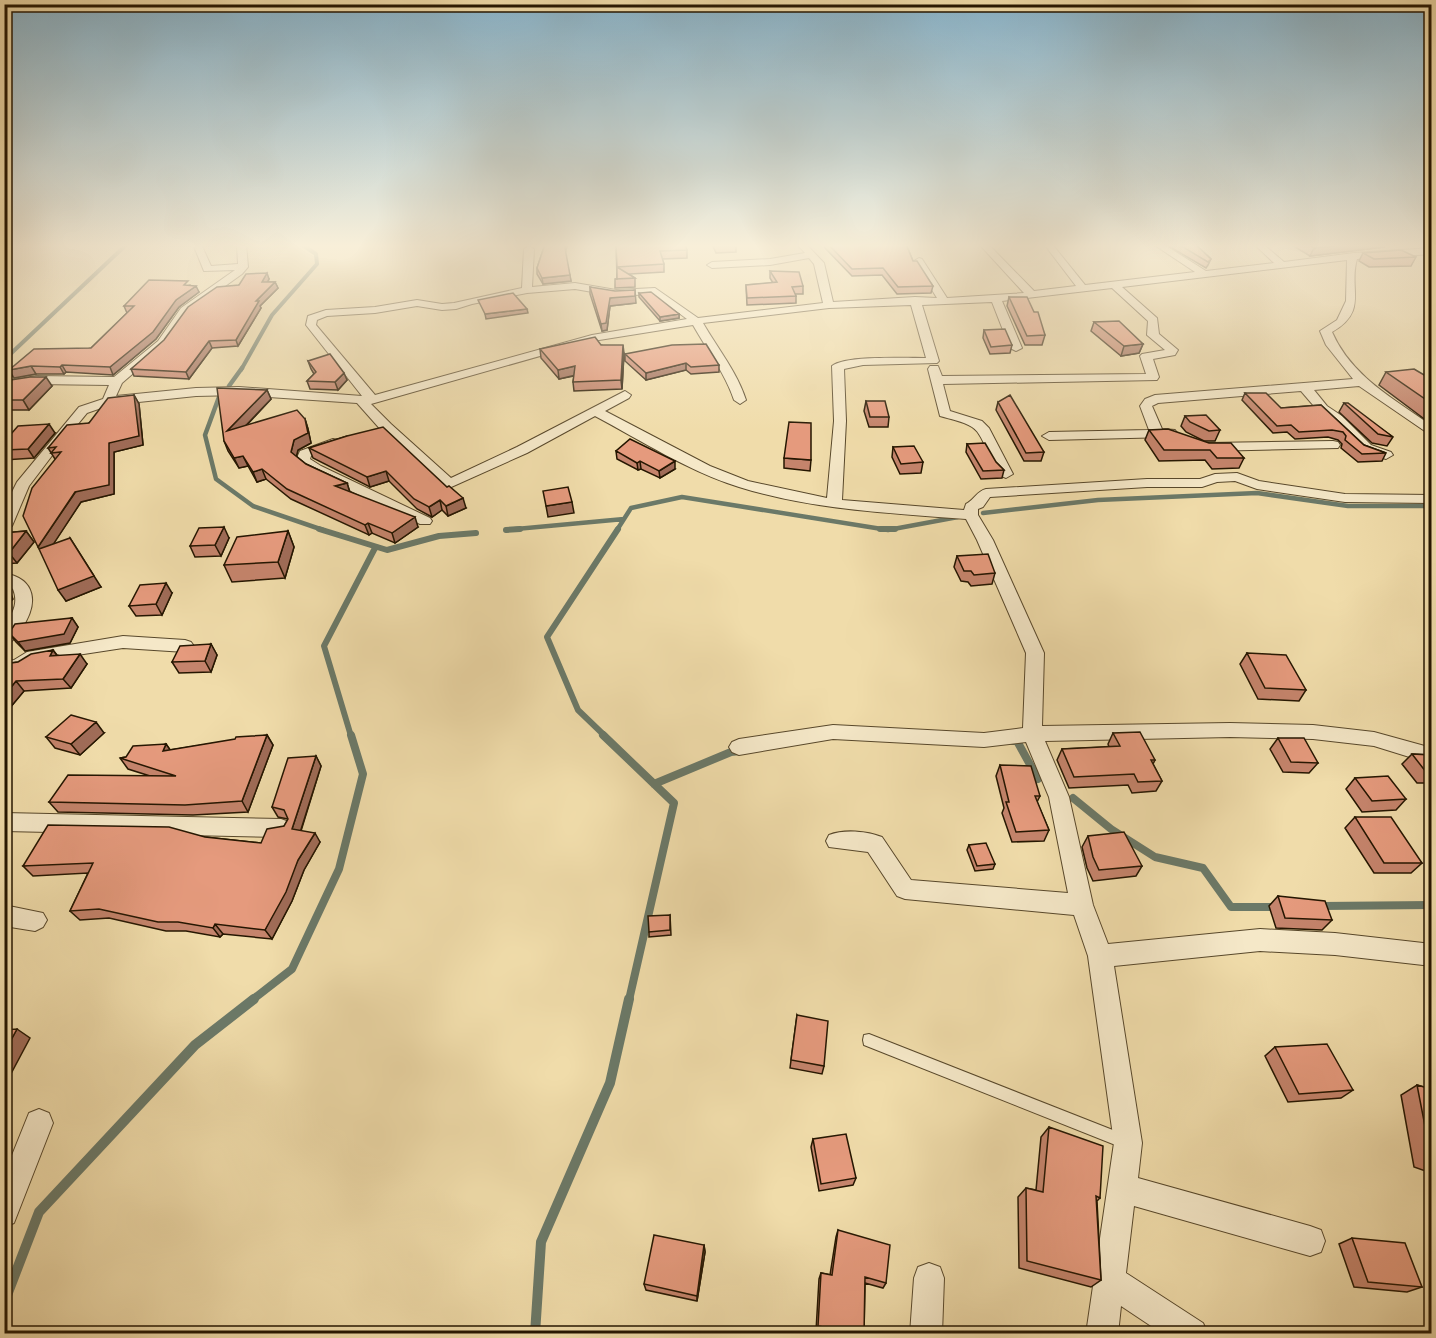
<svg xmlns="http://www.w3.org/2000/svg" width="1436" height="1338" viewBox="0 0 1436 1338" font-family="Vollkorn,serif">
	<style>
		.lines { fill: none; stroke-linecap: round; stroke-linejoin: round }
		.stream-far4 { stroke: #6b7968; stroke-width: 4 }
		.stream-far3 { stroke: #6b7968; stroke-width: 4.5 }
		.stream-far2 { stroke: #6b7968; stroke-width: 6 }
		.stream-far1 { stroke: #6b7968; stroke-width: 8 }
		.stream { stroke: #6b7968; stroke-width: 10 }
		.service-casing { stroke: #58482b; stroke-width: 2 }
		.minor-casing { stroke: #58482b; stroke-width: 2 }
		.service { fill: #f5e8c8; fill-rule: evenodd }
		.minor { fill: #f5e8c8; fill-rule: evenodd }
		.wall { fill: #c5846c; stroke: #251601; stroke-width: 1.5 }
		.shaded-wall { fill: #a06c58; stroke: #251601; stroke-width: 1.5 }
		.building { fill: #e59a7d; stroke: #251601; stroke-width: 1.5 }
	</style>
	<rect width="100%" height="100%" fill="#f0dcaa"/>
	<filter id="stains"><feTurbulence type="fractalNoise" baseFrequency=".00333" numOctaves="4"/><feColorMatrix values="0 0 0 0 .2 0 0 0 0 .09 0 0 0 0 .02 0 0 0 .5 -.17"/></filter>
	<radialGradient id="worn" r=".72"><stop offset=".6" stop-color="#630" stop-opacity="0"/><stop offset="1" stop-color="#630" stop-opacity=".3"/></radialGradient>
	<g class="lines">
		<path class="stream-far4" d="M 4,360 L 127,244
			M 241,370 L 272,315 L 317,264 L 316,254 L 301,244"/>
		<path class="stream-far3" d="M 229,386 L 242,368
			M 219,397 L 205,435 L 216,479 L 253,506 L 323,530
			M 983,513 L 1098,500 L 1257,493 L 1348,506 L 1432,506
			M 506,530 L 624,519
			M 617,530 L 631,508 L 682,497 L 888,530 L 958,517"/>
		<path class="stream-far2" d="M 319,529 L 387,550 L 439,536 L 476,533
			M 880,529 L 895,529
			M 506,530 L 520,529
			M 351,736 L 324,646 L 375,548
			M 605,736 L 578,710 L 547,637 L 618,529"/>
		<path class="stream-far1" d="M 603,735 L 674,803 L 629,1000
			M 1013,741 L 1017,741 L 1038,779
			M 654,784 L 731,752 L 740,751
			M 1073,798 L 1111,829 L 1155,857 L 1203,868 L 1231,907 L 1275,907
			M 1321,906 L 1432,905
			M 252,1000 L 292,969 L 339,869 L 363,774 L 351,735"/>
		<path class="stream" d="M 4,1303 L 39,1212 L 195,1045 L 254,999
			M 535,1334 L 541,1242 L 610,1083 L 629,999"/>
		<defs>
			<path id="service" d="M 869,1034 L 1128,1136 L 1130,1141 L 1128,1146 L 1123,1148 L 864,1045 L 863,1040 L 864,1035 Z"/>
			<path id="minor" d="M 193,244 L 201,244 L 211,266 L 238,264 L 237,244 L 246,244 L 248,267 L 242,274 L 189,312 L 166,345 L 122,383 L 116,396 L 196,388 L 239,387 L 362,396 L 306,325 L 308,316 L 326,310 L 375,307 L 417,300 L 442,304 L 454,303 L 522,288 L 524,249 L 529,246 L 534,249 L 532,287 L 575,283 L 616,290 L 655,288 L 698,318 L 823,303 L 814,264 L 809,258 L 770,265 L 712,268 L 707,265 L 712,262 L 770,259 L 805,253 L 797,244 L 806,244 L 824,263 L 833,302 L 915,297 L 937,298 L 914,261 L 919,258 L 922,259 L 947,298 L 1024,293 L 979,244 L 988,244 L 1034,291 L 1076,286 L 1044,244 L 1052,244 L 1085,285 L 1195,272 L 1153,244 L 1163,244 L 1206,271 L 1274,263 L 1254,244 L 1263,244 L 1284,262 L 1354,253 L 1432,248 L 1432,254 L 1357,259 C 1348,289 1369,311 1332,332 C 1351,376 1394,399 1432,426 L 1432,436 L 1359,386 L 1314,390 L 1327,406 L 1342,416 L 1371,445 L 1391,452 L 1393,455 L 1386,459 L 1361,451 L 1332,422 L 1319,412 L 1301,391 L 1158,403 L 1152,406 L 1162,429 L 1175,430 L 1177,433 L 1170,437 L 1049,440 L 1042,436 L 1049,432 L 1149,430 L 1140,406 L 1145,399 L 1155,395 L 1353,379 L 1326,345 L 1320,331 L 1337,320 L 1346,301 L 1347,260 L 1122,287 L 1157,318 L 1159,334 L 1178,350 L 1175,355 L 1153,359 L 1159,377 L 1157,380 L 943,384 L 950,411 L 982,421 L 989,428 L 1013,474 L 1006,478 C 990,474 987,436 972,427 C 963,421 950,419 940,416 L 928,369 L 930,366 L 938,366 L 942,376 L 1146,374 L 1140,356 L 1142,354 L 1165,350 L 1147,335 L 1148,321 L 1112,288 L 1002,301 L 1022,348 L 1016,351 L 1010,348 L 992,302 L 922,305 L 939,361 L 937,363 L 863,365 L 844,369 L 846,421 L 842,500 L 964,510 L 966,504 C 974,500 977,491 986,489 L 1147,479 L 1200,479 L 1215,474 L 1237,473 L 1259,481 L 1345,494 L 1432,495 L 1432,503 L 1345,502 L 1257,489 L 1235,481 L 1217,482 L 1202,487 L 1147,487 L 990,497 L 983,507 L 978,509 L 978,515 L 993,540 L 1044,653 L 1042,726 L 1230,723 L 1313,725 L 1374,732 L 1432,748 L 1432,764 L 1374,746 L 1313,739 L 1230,737 L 1045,741 L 1069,797 L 1093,905 L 1108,944 L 1260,929 L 1335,933 L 1432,944 L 1432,966 L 1335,955 L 1260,951 L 1114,966 L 1142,1143 L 1138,1178 L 1310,1226 L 1321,1230 L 1325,1241 L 1321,1252 L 1310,1256 L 1134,1206 L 1126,1273 L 1203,1323 L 1208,1334 L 1163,1334 L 1121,1306 L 1118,1334 L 1086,1334 L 1114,1143 L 1088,956 L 1074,915 L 905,899 L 897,896 L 868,852 L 829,847 L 826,841 L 829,835 C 844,829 867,831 882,837 L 911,880 L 1068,893 L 1049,797 L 1026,742 L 984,747 L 833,739 L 739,755 L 732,752 L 729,747 L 732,742 L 739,739 L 833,725 L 984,733 L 1023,728 L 1026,653 L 977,540 L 966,519 C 890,513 812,510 739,487 C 688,471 642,441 595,416 L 527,453 L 449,488 L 444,487 L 381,430 L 357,403 L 239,395 L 196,396 L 110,405 L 87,413 L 54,453 L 29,486 L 12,526 L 4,530 L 4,508 L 17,482 L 79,407 L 103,399 L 109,385 L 36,384 L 4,390 L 4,382 L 36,376 L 114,377 L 158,341 L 181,308 L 235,270 L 204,271 ZM 575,289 L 616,296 L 653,294 L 687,319 L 592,335 L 375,395 L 316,325 L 317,320 L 327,316 L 375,313 L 417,306 L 442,310 L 456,309 L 472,304 L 527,293 ZM 911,305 L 926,358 C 907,358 845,355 832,366 L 834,421 L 827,498 L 748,481 L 710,466 L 605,411 L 629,398 L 631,395 L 625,391 L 517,447 L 451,478 L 391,424 L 371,404 L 593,341 L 693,325 C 707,350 725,373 734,400 L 740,404 L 746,400 C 737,372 718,349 703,323 L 829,308 Z
				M 333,439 L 338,440 L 340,443 L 338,446 L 311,456 L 310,459 L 321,466 L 430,518 L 432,521 L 430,524 L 420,524 L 311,472 L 296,460 L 300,451 Z
				M 1333,441 L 1338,442 L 1340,445 L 1338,448 L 1209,451 L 1202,447 L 1209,443 Z
				M 4,573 C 37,579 38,604 22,628 C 17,635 13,643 4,645 C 4,639 3,631 6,625 C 12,613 19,604 13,589 L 4,583 Z
				M 123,636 L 185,640 L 191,642 L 194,646 L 191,650 L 185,652 L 123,648 L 38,661 L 24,670 L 4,673 L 4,661 L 14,660 L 27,652 Z
				M 4,813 L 281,819 L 289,822 L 292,828 L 289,834 L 281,837 L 4,831 Z
				M 4,905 L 43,913 L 47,920 L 43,927 L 35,931 L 4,926 Z
				M 39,1109 L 49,1113 L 53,1123 L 14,1223 L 4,1227 L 4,1175 L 29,1113 Z
				M 929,1263 L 940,1267 L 944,1278 L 942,1334 L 910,1334 L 914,1278 L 918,1267 Z"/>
		</defs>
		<use href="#service" class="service-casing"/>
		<use href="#minor" class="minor-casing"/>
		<use href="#service" class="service"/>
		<use href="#minor" class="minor"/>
	</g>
	<path class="wall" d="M 161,244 L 192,244 L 191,246 L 161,246 Z
		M 202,244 L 241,244 L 204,246 Z
		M 545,244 L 568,244 L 565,253 L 571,281 L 543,284 L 537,274 L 537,268 Z
		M 616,244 L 687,250 L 687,258 L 662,259 L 664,264 L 664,272 L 629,274 L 635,278 L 635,287 L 615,288 L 615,279 L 617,279 Z
		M 712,244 L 736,244 L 736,252 L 716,253 Z
		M 823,244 L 906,244 L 913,261 L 933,286 L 931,293 L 897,294 L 882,275 L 852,276 L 825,248 Z
		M 1165,244 L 1195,244 L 1211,259 L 1208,265 L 1206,268 Z
		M 1290,244 L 1386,244 L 1384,247 L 1310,256 Z
		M 1363,253 L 1416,257 L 1411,266 L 1369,267 L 1359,261 Z
		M 770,271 L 803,286 L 803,294 L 795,294 L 796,296 L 796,303 L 747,305 L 746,285 L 773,283 L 770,278 Z
		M 269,279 L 268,282 L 275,282 L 278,288 L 260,306 L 261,308 L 238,346 L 212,348 L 189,379 L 134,376 L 131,369 L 239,285 Z
		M 190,285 L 199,292 L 179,307 L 156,339 L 113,375 L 66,372 L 64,374 L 36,374 L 14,378 L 9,370 L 91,348 L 127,313 L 124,306 Z
		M 590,287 L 636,303 L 610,306 L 607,330 L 602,331 L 590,294 Z
		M 639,293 L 679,314 L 679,318 L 660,321 L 639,297 Z
		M 1009,297 L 1034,312 L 1045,335 L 1042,345 L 1025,345 L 1007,306 Z
		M 1094,322 L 1143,344 L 1139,353 L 1121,356 L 1091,331 Z
		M 984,330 L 1012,345 L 1010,353 L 990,354 L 983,338 Z
		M 601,345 L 624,353 L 622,389 L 574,391 L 573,382 L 574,376 L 559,379 L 541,358 L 540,349 Z
		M 625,354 L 719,365 L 719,372 L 691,374 L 686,370 L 646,380 L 625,361 Z
		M 308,361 L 347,380 L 338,390 L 310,389 L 307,381 L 314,374 L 311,369 Z
		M 1386,372 L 1431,379 L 1431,424 L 1379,385 Z
		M 4,381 L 52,386 L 29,410 L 4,410 Z
		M 267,390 L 271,399 L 247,425 L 305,419 L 308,429 L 311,443 L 298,450 L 296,456 L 306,464 L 347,483 L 350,492 L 418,527 L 395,543 L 372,533 L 369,535 L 291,499 L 266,479 L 257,482 L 248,466 L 239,468 L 228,451 L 224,441 Z
		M 1245,393 L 1281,408 L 1321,405 L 1364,445 L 1386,453 L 1382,461 L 1358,462 L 1341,448 L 1342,444 L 1338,440 L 1328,437 L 1295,439 L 1287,432 L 1273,433 L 1242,400 Z
		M 134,395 L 139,404 L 143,445 L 114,452 L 114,494 L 81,502 L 53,544 L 101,587 L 66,601 L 40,549 L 55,459 L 48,448 Z
		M 866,401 L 889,417 L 888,427 L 869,427 L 864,411 Z
		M 998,402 L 1044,452 L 1041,461 L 1024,461 L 996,410 Z
		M 1344,403 L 1393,437 L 1387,446 L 1372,443 L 1339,412 Z
		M 1185,416 L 1220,430 L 1215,441 L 1204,441 L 1186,432 L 1181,426 Z
		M 1149,430 L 1244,458 L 1239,468 L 1212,469 L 1205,460 L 1159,461 L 1145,440 Z
		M 55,433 L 34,458 L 4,460 L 4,442 Z
		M 347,436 L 466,508 L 448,516 L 442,510 L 432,517 L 417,509 L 389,481 L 370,487 L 313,458 L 309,448 Z
		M 967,444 L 996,462 L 1004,470 L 1002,478 L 981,479 L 966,452 Z
		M 893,447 L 923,462 L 921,473 L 900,474 L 892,457 Z
		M 616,451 L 675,469 L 660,478 L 641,469 L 638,470 L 617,459 Z
		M 784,458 L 811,460 L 810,471 L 784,468 Z
		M 26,531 L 34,542 L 17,563 L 4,564 L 4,533 Z
		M 288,531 L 294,547 L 285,578 L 232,582 L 224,565 Z
		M 229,538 L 221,556 L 195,557 L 190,546 Z
		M 957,556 L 995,573 L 992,584 L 971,586 L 968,582 L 961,581 L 954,567 Z
		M 172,593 L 162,615 L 136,616 L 129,606 Z
		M 72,618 L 78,627 L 70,643 L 25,651 L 16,642 L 9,633 Z
		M 211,644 L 217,655 L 211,672 L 179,673 L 172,662 Z
		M 53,650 L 57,655 L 87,664 L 71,688 L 24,691 L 4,715 L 4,664 L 18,662 Z
		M 1247,653 L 1306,690 L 1299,701 L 1258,699 L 1240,664 Z
		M 104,733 L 80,755 L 55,748 L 46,737 Z
		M 1113,733 L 1155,760 L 1153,764 L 1162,781 L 1156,791 L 1132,793 L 1128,785 L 1069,788 L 1057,760 L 1062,749 L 1109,747 L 1108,744 Z
		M 267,735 L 273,745 L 248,812 L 193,815 L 58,812 L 49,802 L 150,776 L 128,769 L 120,758 L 126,757 L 166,744 L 170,750 Z
		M 1278,738 L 1318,763 L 1309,773 L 1283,772 L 1270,749 Z
		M 1412,754 L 1431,755 L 1431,783 L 1417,783 L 1402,764 Z
		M 316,756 L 321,766 L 301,831 L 320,842 L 304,870 L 292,901 L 272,939 L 223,934 L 220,937 L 186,931 L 166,931 L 109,918 L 80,920 L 70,911 L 88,873 L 33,876 L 23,866 L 205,837 L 261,843 L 284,826 L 288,819 L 278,817 L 272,807 Z
		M 1000,765 L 1040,796 L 1037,802 L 1049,830 L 1044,841 L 1012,842 L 1002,813 L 1004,808 L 996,776 Z
		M 1355,778 L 1406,799 L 1396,810 L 1362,812 L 1346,789 Z
		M 1355,817 L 1422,863 L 1411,873 L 1374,873 L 1345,828 Z
		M 1088,836 L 1142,866 L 1136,876 L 1093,881 L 1087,868 L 1082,847 Z
		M 969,845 L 995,864 L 993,869 L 975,871 L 967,850 Z
		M 1278,896 L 1332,920 L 1322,930 L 1276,928 L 1269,906 Z
		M 670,915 L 671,935 L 649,937 L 649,932 Z
		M 797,1015 L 824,1066 L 822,1074 L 790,1068 Z
		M 1275,1047 L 1353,1090 L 1341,1098 L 1288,1102 L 1265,1056 Z
		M 1417,1085 L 1431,1089 L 1431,1173 L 1414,1167 L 1401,1095 Z
		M 1049,1127 L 1100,1198 L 1097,1201 L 1101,1280 L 1091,1287 L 1019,1268 L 1018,1197 L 1026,1188 L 1036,1190 L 1041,1137 Z
		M 813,1139 L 856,1178 L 853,1185 L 819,1191 L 811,1147 Z
		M 838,1230 L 886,1283 L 883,1288 L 865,1283 L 864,1334 L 832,1334 L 816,1331 L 819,1279 L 821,1273 L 830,1275 L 836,1237 Z
		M 1352,1238 L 1422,1287 L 1407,1292 L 1354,1287 L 1339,1244 Z
		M 704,1245 L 705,1252 L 697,1301 L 646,1290 L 644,1284 Z"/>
	<path class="shaded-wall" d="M 1351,244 L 1386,244 L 1384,247 L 1310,256 L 1314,248 Z
		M 267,273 L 269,279 L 264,288 L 262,282 Z
		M 570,275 L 571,281 L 543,284 L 542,278 Z
		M 275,282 L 278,288 L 260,306 L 261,308 L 238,346 L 236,340 L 256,301 Z
		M 196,286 L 199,292 L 179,307 L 156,339 L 113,375 L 110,367 L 176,300 Z
		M 635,290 L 636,303 L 610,306 L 607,330 L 602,331 L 601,324 L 610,298 Z
		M 527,309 L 528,313 L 486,319 L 485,314 Z
		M 679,314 L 679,318 L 660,321 L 660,317 Z
		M 209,341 L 212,348 L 189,379 L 186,372 Z
		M 1143,344 L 1139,353 L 1121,356 L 1124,346 Z
		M 623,345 L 624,353 L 622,389 L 621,380 Z
		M 686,363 L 686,370 L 646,380 L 646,373 Z
		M 62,365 L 66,372 L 64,374 L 60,367 Z
		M 31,366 L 36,374 L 14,378 L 9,370 Z
		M 575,366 L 576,375 L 559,379 L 558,370 Z
		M 344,373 L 347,380 L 338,390 L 335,382 Z
		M 46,377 L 52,386 L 29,410 L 23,400 Z
		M 267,390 L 271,399 L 232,440 L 227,431 Z
		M 134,395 L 139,404 L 143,445 L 114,452 L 114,494 L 81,502 L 45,557 L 38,547 L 109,443 Z
		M 305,419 L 308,429 L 311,443 L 298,450 L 295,462 L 291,452 L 294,440 Z
		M 49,424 L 55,433 L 34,458 L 28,449 Z
		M 243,456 L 248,466 L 239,468 L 234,458 Z
		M 640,461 L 641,469 L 638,470 L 637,463 Z
		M 675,461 L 675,469 L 660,478 L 659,471 Z
		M 262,469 L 266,479 L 257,482 L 253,472 Z
		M 386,471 L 389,481 L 370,487 L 367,477 Z
		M 347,483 L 350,493 L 335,486 Z
		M 463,498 L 466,508 L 448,516 L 446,506 Z
		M 440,500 L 442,510 L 432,517 L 429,507 Z
		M 572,502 L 574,513 L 548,517 L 546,506 Z
		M 415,517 L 418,527 L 395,543 L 392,533 Z
		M 368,523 L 372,533 L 369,535 L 365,525 Z
		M 224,527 L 229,538 L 221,556 L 215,545 Z
		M 26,531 L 34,542 L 17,563 L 9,553 Z
		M 288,531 L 294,547 L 285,578 L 278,562 Z
		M 70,538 L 101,587 L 66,601 L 58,590 Z
		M 4,583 L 9,589 L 13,599 L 4,609 Z
		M 166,583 L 172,593 L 162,615 L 156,604 Z
		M 72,618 L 78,627 L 70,643 L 25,651 L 18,642 Z
		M 211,644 L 217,655 L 211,672 L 205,661 Z
		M 53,650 L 60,660 L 50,656 Z
		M 80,654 L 87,664 L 71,688 L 63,679 Z
		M 16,681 L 24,691 L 4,715 L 4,696 Z
		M 96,722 L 104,733 L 80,755 L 71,744 Z
		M 267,735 L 273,745 L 248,812 L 242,801 Z
		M 166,744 L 173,754 L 163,751 Z
		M 316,756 L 321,766 L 298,839 L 292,829 Z
		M 315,833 L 320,842 L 304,870 L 292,901 L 272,939 L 265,930 L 298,860 Z
		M 4,864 L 8,867 L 4,873 Z
		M 215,924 L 223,934 L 220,937 L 213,928 Z
		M 17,1029 L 30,1038 L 6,1083 L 4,1082 L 4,1053 Z
		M 704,1245 L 705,1252 L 697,1301 L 697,1296 Z"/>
	<path class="building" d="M 545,244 L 566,244 L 565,248 L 570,275 L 542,278 L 537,268 Z
		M 616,244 L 685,244 L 687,250 L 660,251 L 664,264 L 617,267 Z
		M 715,244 L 736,244 L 737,245 L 716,246 Z
		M 828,244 L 906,244 L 913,261 L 917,261 L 933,286 L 898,287 L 883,268 L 852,269 Z
		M 1178,244 L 1195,244 L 1211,259 L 1208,262 Z
		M 1307,244 L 1351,244 L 1314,248 Z
		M 1401,250 L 1416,257 L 1374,259 L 1363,253 Z
		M 617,267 L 635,278 L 615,279 L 617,279 Z
		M 770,271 L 799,272 L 803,286 L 792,287 L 796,296 L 747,298 L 746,285 L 777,282 Z
		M 267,273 L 262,282 L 275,282 L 256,301 L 259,301 L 236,340 L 209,341 L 186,372 L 131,369 L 164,340 L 188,307 L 217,287 L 239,285 L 246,274 Z
		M 149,280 L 188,281 L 184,285 L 196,286 L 176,300 L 153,332 L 110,367 L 62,365 L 60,367 L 31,366 L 9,370 L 34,349 L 91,348 L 134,306 L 124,306 Z
		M 590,287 L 615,291 L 635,290 L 635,296 L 610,298 L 606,323 L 601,324 Z
		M 651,292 L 679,314 L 660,317 L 639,293 Z
		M 513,293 L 527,309 L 485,314 L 478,300 Z
		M 1009,297 L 1027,297 L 1034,312 L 1038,312 L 1045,335 L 1027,336 Z
		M 1119,321 L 1143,344 L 1124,346 L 1094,322 Z
		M 1005,329 L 1012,345 L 991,347 L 984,330 Z
		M 595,337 L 601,345 L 623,345 L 621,380 L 573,382 L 575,366 L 558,370 L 540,349 Z
		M 706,344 L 719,365 L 691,367 L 686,363 L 646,373 L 625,354 L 672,345 Z
		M 330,354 L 344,373 L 335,382 L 307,381 L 316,372 L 308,361 Z
		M 1414,369 L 1431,379 L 1431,403 L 1386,372 Z
		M 30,377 L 46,377 L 23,400 L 4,400 L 4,381 Z
		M 217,388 L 267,390 L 227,431 L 297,410 L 305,419 L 308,433 L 294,440 L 291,452 L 306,464 L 347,483 L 335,486 L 415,517 L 392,533 L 368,523 L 365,525 L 287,489 L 262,469 L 253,472 L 243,456 L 234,458 L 224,441 Z
		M 1245,393 L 1266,393 L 1281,408 L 1321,405 L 1364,445 L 1386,453 L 1362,454 L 1345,440 L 1346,436 L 1343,432 L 1332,430 L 1299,432 L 1291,425 L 1277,426 Z
		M 134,395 L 139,436 L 109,443 L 109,485 L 75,492 L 38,547 L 23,516 L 32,488 L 61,452 L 51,453 L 56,447 L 48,448 L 67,425 L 89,423 L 108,398 Z
		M 1010,395 L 1044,452 L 1026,453 L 998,402 Z
		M 866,401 L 885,401 L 889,417 L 870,417 Z
		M 1344,403 L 1348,403 L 1393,437 L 1378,434 Z
		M 1206,415 L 1220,430 L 1209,431 L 1190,422 L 1185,416 Z
		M 789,422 L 811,423 L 811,460 L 784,458 Z
		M 49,424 L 28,449 L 4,450 L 4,442 L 18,426 Z
		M 383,427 L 447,487 L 449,486 L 463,498 L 446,506 L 440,500 L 429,507 L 414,499 L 386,471 L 367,477 L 309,448 L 347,436 Z
		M 1168,429 L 1209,443 L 1231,443 L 1244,458 L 1217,458 L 1210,450 L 1164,450 L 1149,430 Z
		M 630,439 L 675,461 L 659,471 L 640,461 L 637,463 L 616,451 Z
		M 985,443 L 996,462 L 1004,470 L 983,471 L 967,444 Z
		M 914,446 L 923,462 L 901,464 L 893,447 Z
		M 568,487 L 572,502 L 546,506 L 543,491 Z
		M 224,527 L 215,545 L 190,546 L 199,528 Z
		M 26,531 L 9,553 L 4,553 L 4,533 Z
		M 288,531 L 278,562 L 224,565 L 237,537 Z
		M 70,538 L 94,576 L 58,590 L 39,549 Z
		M 988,554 L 995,573 L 974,575 L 971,571 L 964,571 L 957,556 Z
		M 166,583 L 156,604 L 129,606 L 140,585 Z
		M 72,618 L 64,634 L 18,642 L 9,633 L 15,624 Z
		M 211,644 L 205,661 L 172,662 L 180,646 Z
		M 53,650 L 50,656 L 80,654 L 63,679 L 16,681 L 4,696 L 4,664 L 18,662 L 31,654 Z
		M 1247,653 L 1286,655 L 1306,690 L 1265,688 Z
		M 71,715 L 96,722 L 71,744 L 46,737 Z
		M 1140,732 L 1155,760 L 1151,760 L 1162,781 L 1138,782 L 1134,774 L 1074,777 L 1062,749 L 1120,746 L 1113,733 Z
		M 267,735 L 242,801 L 185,805 L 49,802 L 68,775 L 176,776 L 120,758 L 126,757 L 133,746 L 166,744 L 163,751 L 235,739 L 236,737 Z
		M 1278,738 L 1304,738 L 1318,763 L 1291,762 Z
		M 1412,754 L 1431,755 L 1431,772 L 1426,772 Z
		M 316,756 L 292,829 L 315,833 L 298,860 L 286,892 L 265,930 L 215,924 L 213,928 L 178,922 L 158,922 L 99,909 L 70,911 L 93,863 L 23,866 L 48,825 L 169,827 L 205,837 L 261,843 L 267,829 L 284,826 L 288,819 L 284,810 L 272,807 L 288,758 Z
		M 1000,765 L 1031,766 L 1040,796 L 1035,796 L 1049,830 L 1016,832 L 1006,802 L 1009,802 Z
		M 1388,776 L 1406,799 L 1372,801 L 1355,778 Z
		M 1355,817 L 1391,817 L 1422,863 L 1384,863 Z
		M 1124,832 L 1142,866 L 1099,870 L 1093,857 L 1088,836 Z
		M 986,843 L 995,864 L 977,866 L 969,845 Z
		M 1278,896 L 1325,901 L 1332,920 L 1285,918 Z
		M 670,915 L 670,930 L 649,932 L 648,916 Z
		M 797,1015 L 828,1021 L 824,1066 L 791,1060 Z
		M 17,1029 L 4,1053 L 4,1030 Z
		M 1327,1044 L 1353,1090 L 1299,1094 L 1275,1047 Z
		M 1417,1085 L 1431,1089 L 1431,1157 Z
		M 1049,1127 L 1103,1146 L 1100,1198 L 1096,1196 L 1101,1280 L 1027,1261 L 1026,1188 L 1043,1192 Z
		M 846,1134 L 856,1178 L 821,1184 L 813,1139 Z
		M 838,1230 L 890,1245 L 886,1283 L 865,1277 L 864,1334 L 818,1326 L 821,1273 L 832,1275 Z
		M 654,1235 L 704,1245 L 697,1296 L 644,1284 Z
		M 1352,1238 L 1405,1243 L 1422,1287 L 1368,1282 Z"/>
	<linearGradient id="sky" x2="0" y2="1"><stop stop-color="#89b7d0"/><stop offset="0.57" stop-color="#f8efd9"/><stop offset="1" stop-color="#f8efd9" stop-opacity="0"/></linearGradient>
	<rect width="1436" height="431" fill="url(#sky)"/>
	<rect width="1436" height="1338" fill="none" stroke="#f0dcaa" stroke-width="24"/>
	<rect x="6" y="6" width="1424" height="1326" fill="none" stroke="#251601" stroke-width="3"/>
	<rect x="12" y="12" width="1412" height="1314" fill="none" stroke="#251601" stroke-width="1.5"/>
	<rect width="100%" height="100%" filter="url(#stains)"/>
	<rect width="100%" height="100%" fill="url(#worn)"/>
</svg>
